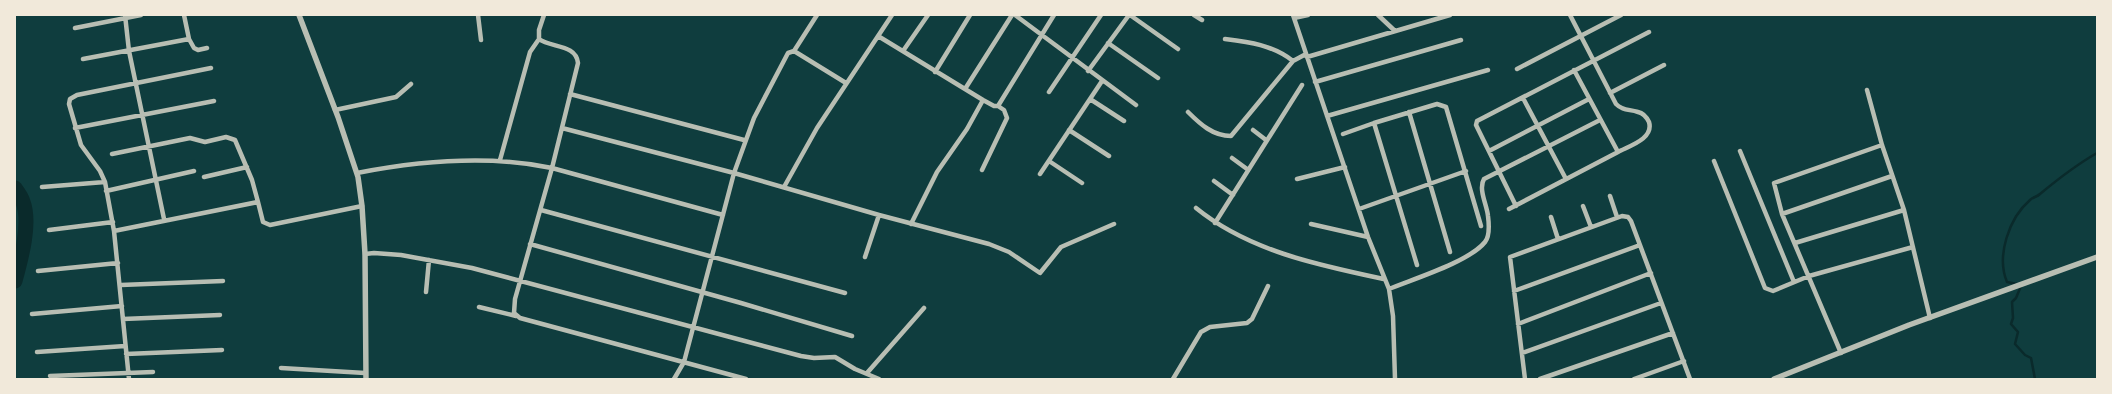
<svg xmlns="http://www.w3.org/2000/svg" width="2112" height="394" viewBox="0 0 2112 394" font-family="'PT Serif',serif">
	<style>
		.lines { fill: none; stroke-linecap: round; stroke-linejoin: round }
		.stream { stroke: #0a2a2b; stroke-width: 2.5 }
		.river { stroke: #0a2a2b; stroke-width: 15 }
		.minor { stroke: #b8beb3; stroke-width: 4.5 }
		.tertiary { stroke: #b8beb3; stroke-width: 5.5 }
	</style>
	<rect width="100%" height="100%" fill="#0f3d3e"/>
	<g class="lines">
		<path class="stream" d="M 2017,284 L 2007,282 C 1996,256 2009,218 2030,200 C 2033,197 2037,197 2040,194 C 2058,179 2076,165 2097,153
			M 2021,286 L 2016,298 L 2012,302 L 2013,318 L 2011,324 L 2018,332 L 2015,344 L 2025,355 L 2031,358 L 2035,379"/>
		<path class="river" d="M 15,188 C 18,192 22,197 23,202 C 31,223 21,259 15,281"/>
		<path class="minor" d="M 125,15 L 129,51 L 164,219
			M 184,15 L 189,39 L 194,48 L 198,50 L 207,48
			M 478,15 L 481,40
			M 1015,15 L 1136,105
			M 1130,15 L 1178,49
			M 1194,15 L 1202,20
			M 1293,15 L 1368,237 L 1389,289 L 1393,316 L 1395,379
			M 1378,15 L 1395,31
			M 1570,15 L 1616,104 C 1623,111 1629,109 1638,112 C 1643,113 1647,118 1649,122 C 1654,139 1629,146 1618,152
			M 1294,18 L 1308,15
			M 75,28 L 141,15
			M 878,36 L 983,100 L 994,106 L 998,106 L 1054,15
			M 1225,39 C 1249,42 1273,45 1293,61
			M 1108,43 L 1158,78
			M 794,51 L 817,15
			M 903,51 L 928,15
			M 1307,57 L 1450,15
			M 83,59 L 189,39
			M 1517,69 L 1621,15
			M 1088,71 L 1129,15
			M 935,72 L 970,15
			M 1315,82 L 1461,40
			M 846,83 L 794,51 L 788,53 L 754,118 L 734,173 L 879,215 L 989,244 L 1009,252 L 1040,273 L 1061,247 L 1114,224
			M 965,89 L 1012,15
			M 1867,90 L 1882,145 L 1904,210 L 1930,318
			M 1049,92 L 1101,15
			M 1610,93 L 1664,65
			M 570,94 L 744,140
			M 1523,98 L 1566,179
			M 1090,99 L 1124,121
			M 335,110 L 396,97 L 411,84
			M 1188,112 C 1200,124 1213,136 1231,136 L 1293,61 L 1306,54
			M 1409,112 L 1450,252
			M 1327,116 L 1488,70
			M 1374,123 L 1437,104 L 1446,107 L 1481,226
			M 75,128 L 214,101
			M 562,128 L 734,173 L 684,362 L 674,379
			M 1069,130 L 1109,156
			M 1253,130 L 1266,140
			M 1343,134 L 1374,123 L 1417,265
			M 1489,151 L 1589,99
			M 1740,151 L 1794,282
			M 112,154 L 190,138 L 205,142 L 226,137 L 235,140 L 252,180 L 258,202
			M 1232,158 L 1247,169
			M 500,160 L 530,52 L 539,39
			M 1049,161 L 1082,183
			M 1714,161 L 1765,288 L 1773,291 L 1809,276 L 1913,247
			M 982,170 L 1007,118 L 1004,110 L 998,106
			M 357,173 C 419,161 490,155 552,168 L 578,63 C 576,44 551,48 539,39 L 539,30 L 544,15
			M 1040,174 L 1102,81
			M 204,177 L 247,167
			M 1297,179 L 1345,167
			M 1214,181 L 1233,195
			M 42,187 L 105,182
			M 784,187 L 817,128 L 892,15
			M 106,191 L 194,171
			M 1610,196 L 1617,217
			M 1516,206 L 1476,125 L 1477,121 L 1649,32
			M 1583,206 L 1591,227
			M 1196,208 C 1249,251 1318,265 1384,279
			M 1359,209 L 1466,171
			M 1509,209 L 1618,152 L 1574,70
			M 541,210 L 845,293
			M 1782,214 L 1892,176
			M 723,215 L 552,168 L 515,299 L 514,313 L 520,318 L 746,379
			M 1551,217 L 1558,239
			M 1215,223 L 1302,85
			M 911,224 L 937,172 L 967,129 L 983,100
			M 1311,224 L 1368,237
			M 49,230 L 113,222
			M 114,231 L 105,182 L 100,171 L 81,145 L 69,104 L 70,99 L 77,95 L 211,68
			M 1795,243 L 1904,210
			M 530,244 L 741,303 L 852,336
			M 365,254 L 374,253 L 401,255 L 472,268 L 801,356 L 814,358 L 835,357 L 855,369 L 879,379
			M 865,257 L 879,215
			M 38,271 L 118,263
			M 121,285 L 223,281
			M 1389,289 C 1413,279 1469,262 1485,242 C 1490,236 1489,224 1488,216 C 1487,205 1478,189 1484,179 L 1600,120
			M 1514,291 L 1640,245
			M 426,292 L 429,260
			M 479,307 L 516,316
			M 32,314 L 122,306
			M 123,319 L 220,315
			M 1518,324 L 1651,273
			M 37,352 L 125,346
			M 1522,353 L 1661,303
			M 1841,353 L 1782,214 L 1774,183 L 1882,145
			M 126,354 L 222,350
			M 281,368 L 365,373
			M 867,373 L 924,308
			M 50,376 L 153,372
			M 129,379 L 114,231 L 258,202 L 263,222 L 270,225 L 362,206
			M 1173,379 L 1201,332 L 1210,327 L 1247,323 L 1252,319 L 1268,286
			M 1525,379 L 1510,257 L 1622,216 L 1628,217 L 1631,221 L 1690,379
			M 1540,379 L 1673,333
			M 1634,379 L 1684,361"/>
		<path class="tertiary" d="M 299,15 L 338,117 L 358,177 L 362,206 L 365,254 L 366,379
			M 1774,379 L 1909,325 L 2097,257"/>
	</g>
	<rect width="2112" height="394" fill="none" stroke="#f1e9da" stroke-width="32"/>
</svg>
